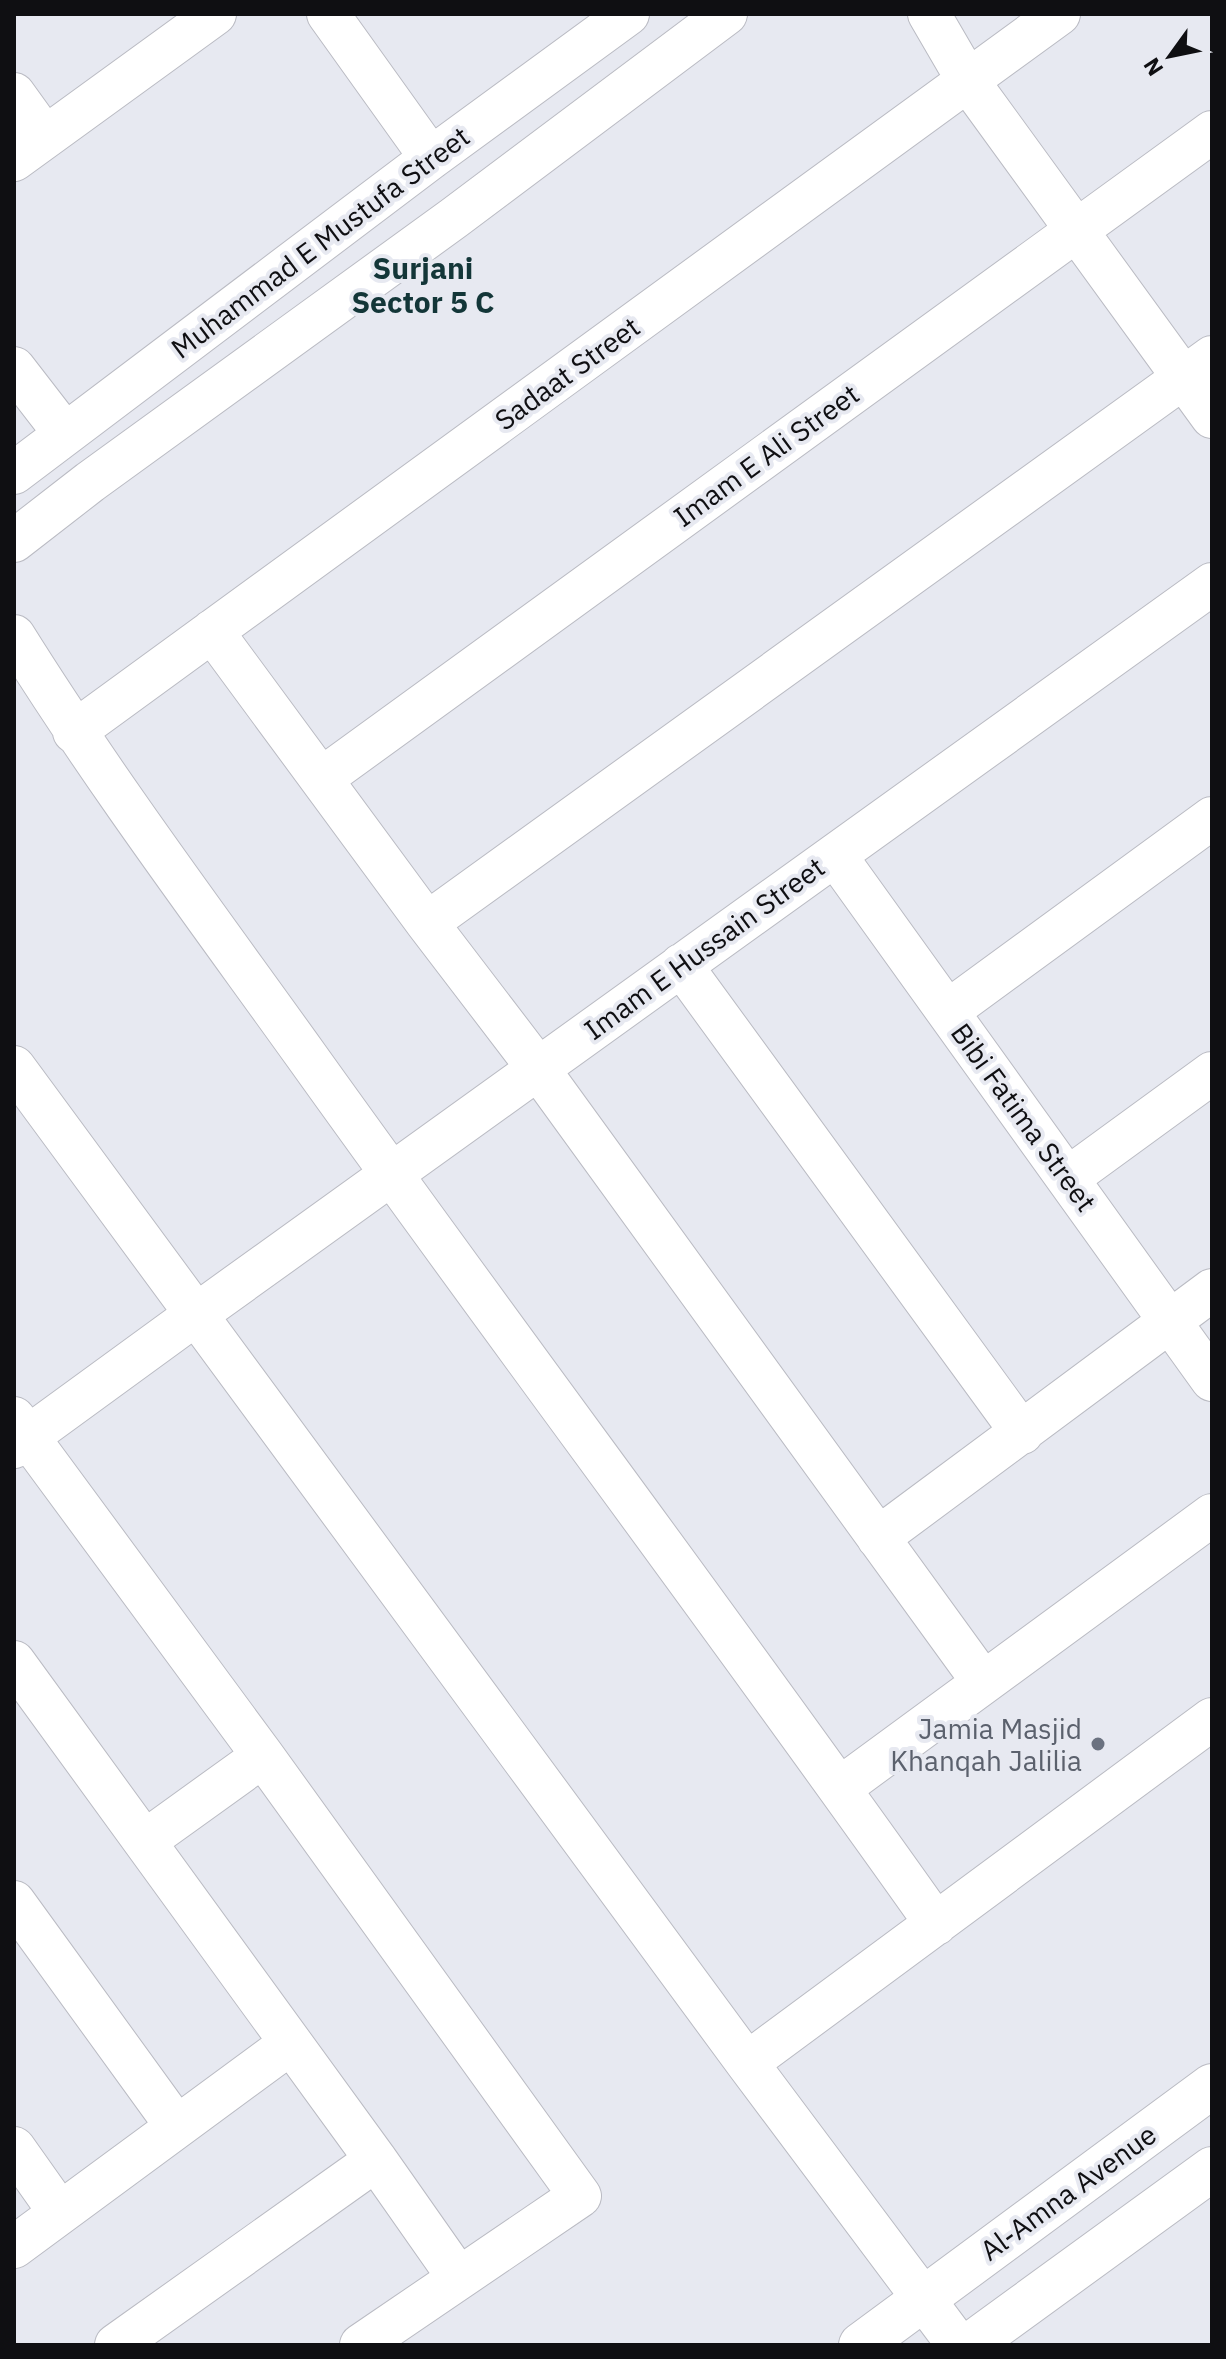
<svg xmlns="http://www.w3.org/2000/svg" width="1226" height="2359" viewBox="0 0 1226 2359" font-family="'IBM Plex Sans',sans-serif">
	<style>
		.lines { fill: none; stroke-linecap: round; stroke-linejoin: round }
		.minor-casing { stroke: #babbc3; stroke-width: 44 }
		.major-casing { stroke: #babbc3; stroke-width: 46 }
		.minor { stroke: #fff; stroke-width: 42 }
		.major { stroke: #fff; stroke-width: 44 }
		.worship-dot { fill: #6b7280; stroke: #e7e9f1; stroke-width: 3 }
		.labels { text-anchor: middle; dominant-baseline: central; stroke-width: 8; stroke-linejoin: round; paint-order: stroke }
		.street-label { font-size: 28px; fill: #0f0f12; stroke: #e7e9f1 }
		.worship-label { font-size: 28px; fill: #5b616d; stroke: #e7e9f1; text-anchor: end }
		.neighbourhood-label { font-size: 30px; font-weight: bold; fill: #133638; stroke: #e7e9f1 }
	</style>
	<rect width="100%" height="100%" fill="#e7e9f1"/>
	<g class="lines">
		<defs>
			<path id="minor" d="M 328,14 L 431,158
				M 929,14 L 968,81 L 1212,417
				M 14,94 L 45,137
				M 14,160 L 215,14
				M 14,368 L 65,434
				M 14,473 L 431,158 L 628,14
				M 14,541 L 90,482 L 454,218 L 726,14
				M 212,631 L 427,923 L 537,1067 L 983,1682
				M 14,636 C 104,780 206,916 305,1054 C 513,1345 729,1631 936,1924
				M 74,732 L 1059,14
				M 321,779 L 1212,132
				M 835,855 L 1212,1380
				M 427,923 L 1212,357
				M 681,965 L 1022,1433
				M 948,1011 L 1212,818
				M 14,1067 L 747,2063 L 958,2345
				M 1068,1178 L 1212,1073
				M 197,1314 L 1212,584
				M 14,1418 L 263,1756 L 580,2196 L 361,2345
				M 14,1447 L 195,1315
				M 878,1538 L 1212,1290
				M 14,1662 L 376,2160 L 458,2277
				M 840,1788 L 1212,1515
				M 145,1841 L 263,1756
				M 14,1902 L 177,2127
				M 747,2063 L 1212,1719
				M 14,2148 L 60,2213
				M 14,2247 L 291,2043
				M 116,2345 L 376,2160"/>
			<path id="major" d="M 861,2345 L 1212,2086
				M 970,2345 L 1212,2169"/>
		</defs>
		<use href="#minor" class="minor-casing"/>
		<use href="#major" class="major-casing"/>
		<use href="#minor" class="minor"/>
		<use href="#major" class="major"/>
	</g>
	<circle class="worship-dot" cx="1098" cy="1744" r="8"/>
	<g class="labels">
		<g class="street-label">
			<text transform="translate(320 242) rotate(-37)">Muhammad E Mustufa Street</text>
			<text transform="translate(567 373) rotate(-36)">Sadaat Street</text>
			<text transform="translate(766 455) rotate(-36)">Imam E Ali Street</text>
			<text transform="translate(704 948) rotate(-36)">Imam E Hussain Street</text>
			<text transform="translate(1024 1117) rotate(54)">Bibi Fatima Street</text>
			<text transform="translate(1068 2192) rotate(-36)">Al-Amna Avenue</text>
		</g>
		<g class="worship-label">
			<text x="1082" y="1728">Jamia Masjid<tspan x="1082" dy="32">Khanqah Jalilia</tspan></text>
		</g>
		<g class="neighbourhood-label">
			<text x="423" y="267">Surjani<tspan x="423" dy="34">Sector 5 C</tspan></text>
		</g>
	</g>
	<rect width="1226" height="2359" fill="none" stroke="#0f0f12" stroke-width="32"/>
	<g transform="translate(1170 56) rotate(237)" stroke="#e7e9f1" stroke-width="6" paint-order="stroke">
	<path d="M0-6L14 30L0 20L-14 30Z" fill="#0f0f12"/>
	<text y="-12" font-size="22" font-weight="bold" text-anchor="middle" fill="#0f0f12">N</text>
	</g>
</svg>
